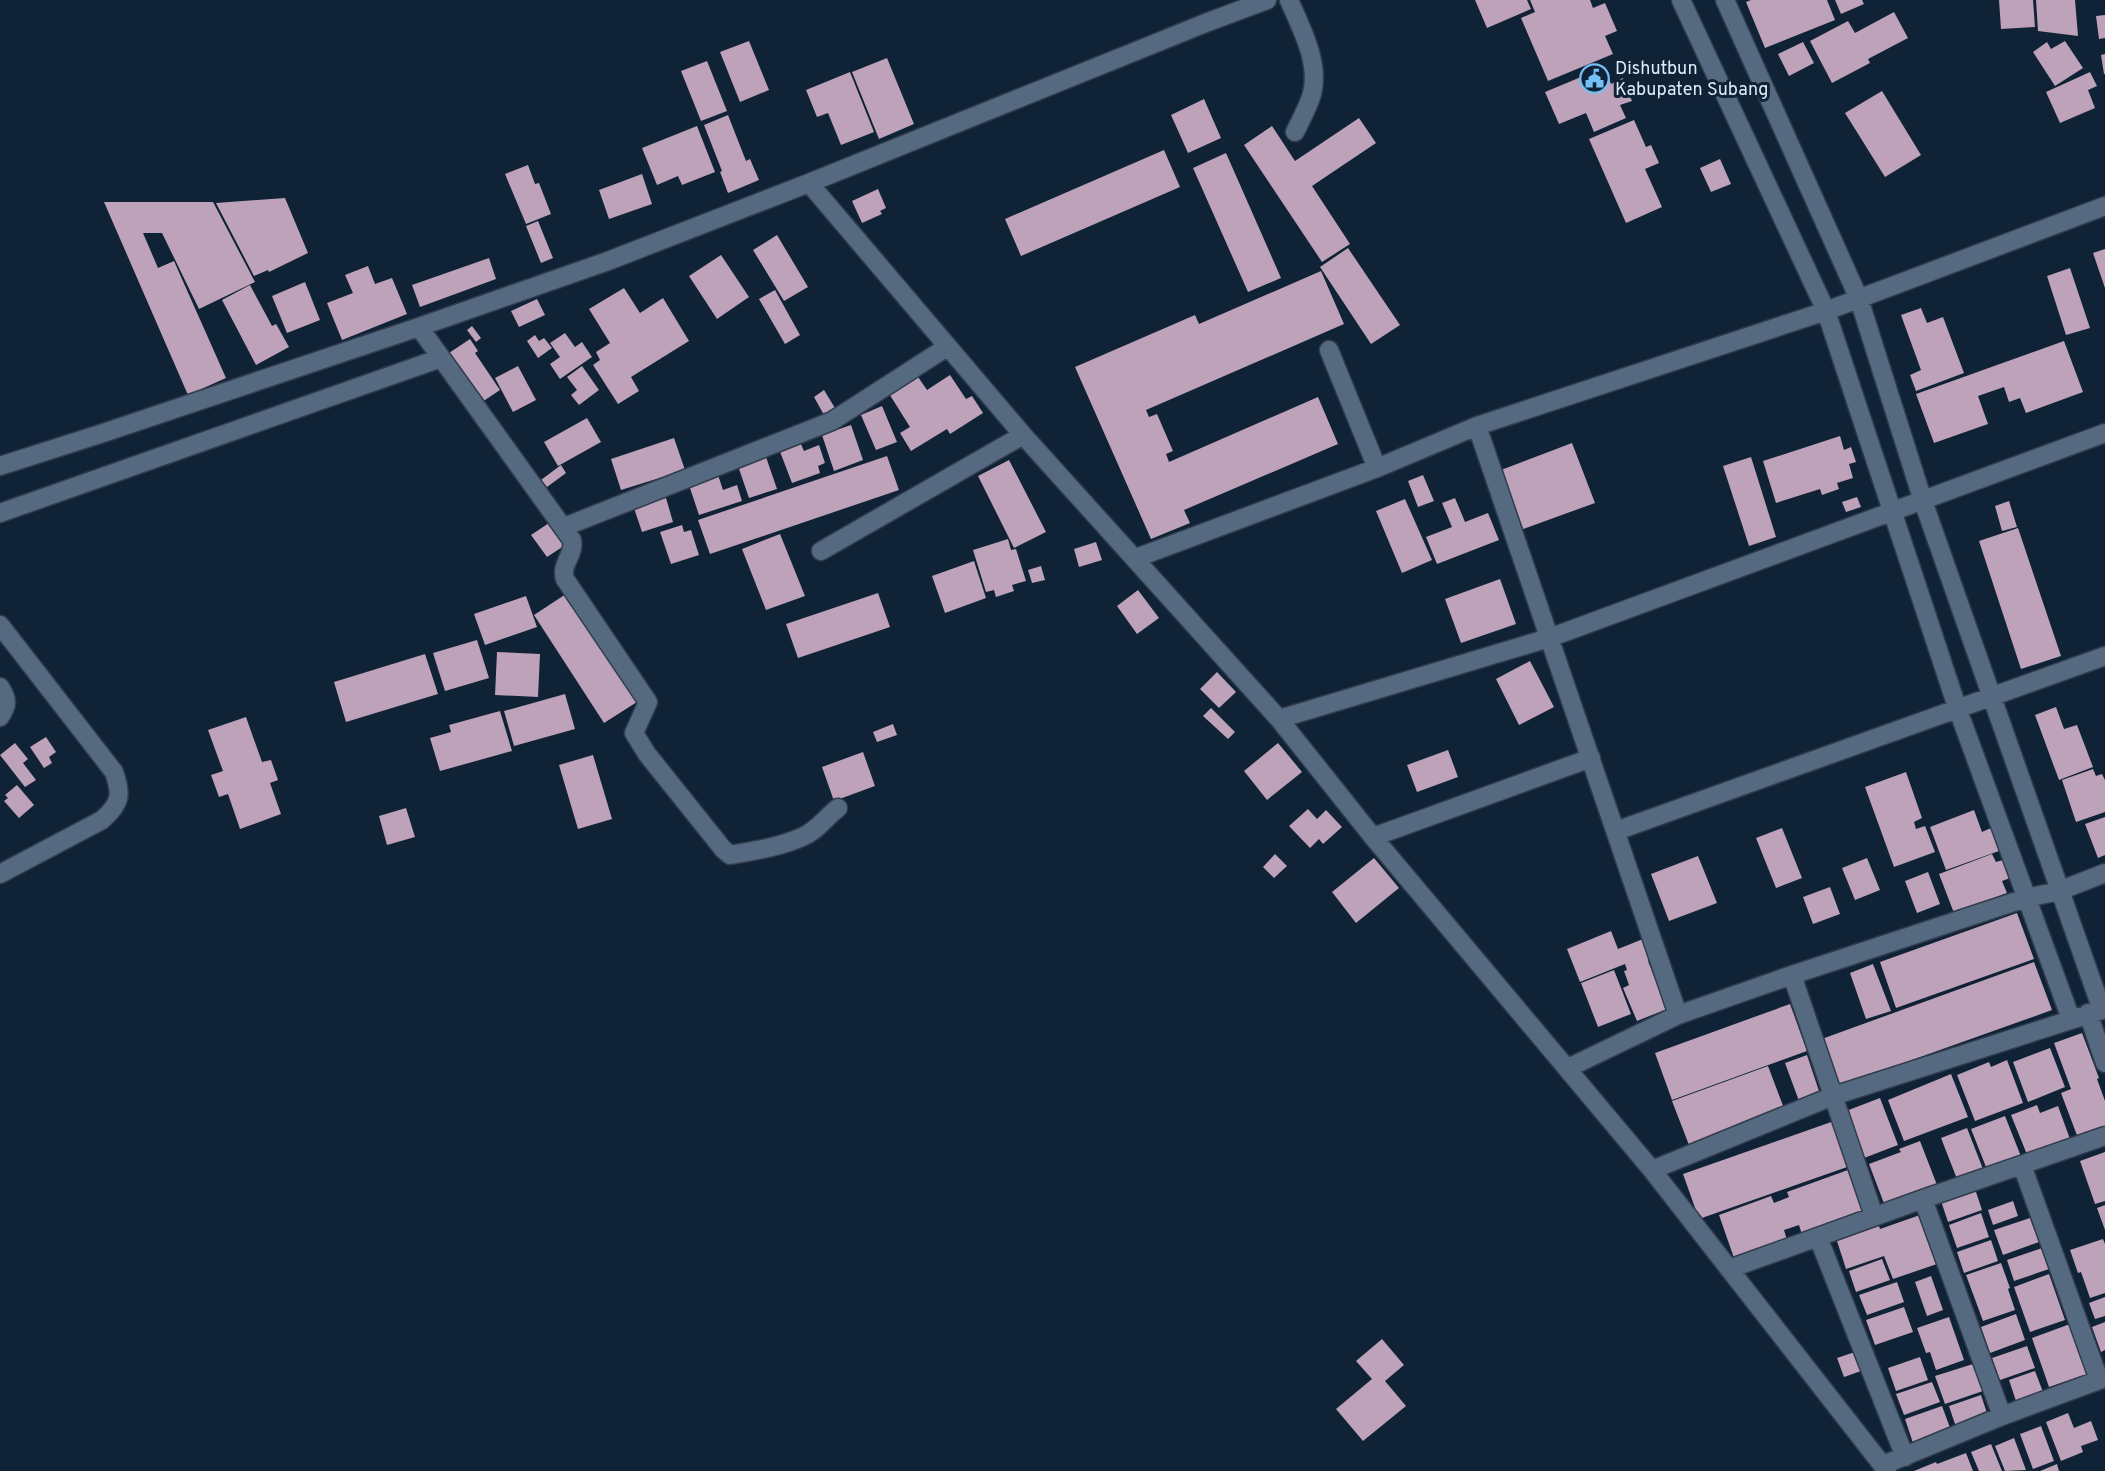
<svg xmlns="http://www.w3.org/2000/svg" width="2105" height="1471" viewBox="0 0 2105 1471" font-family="Overpass,sans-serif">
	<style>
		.building { fill: #bda2b9 }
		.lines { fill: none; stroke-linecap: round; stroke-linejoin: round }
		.minor-casing { stroke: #313c4d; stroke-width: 21 }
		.minor { stroke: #556a81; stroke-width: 18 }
		.labels { text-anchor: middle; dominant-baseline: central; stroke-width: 6; stroke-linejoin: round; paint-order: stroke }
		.poi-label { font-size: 18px; fill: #dfebf9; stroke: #102236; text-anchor: start }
	</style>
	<rect width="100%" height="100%" fill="#102236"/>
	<path class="building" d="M 1475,0 L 1527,0 L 1531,9 L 1487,28 Z
		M 1530,0 L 1590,0 L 1593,8 L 1605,3 L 1617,31 L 1605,36 L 1613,54 L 1548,81 L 1521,18 L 1535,12 Z
		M 1751,0 L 1827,0 L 1835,20 L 1765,48 L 1746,2 Z
		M 1835,0 L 1862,0 L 1864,4 L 1841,14 Z
		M 1999,0 L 2033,0 L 2035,27 L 2001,29 Z
		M 2036,0 L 2075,0 L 2078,36 L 2038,31 Z
		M 1894,12 L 1908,38 L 1868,59 L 1870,63 L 1832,83 L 1810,41 L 1848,21 L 1855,33 Z
		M 2105,15 L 2105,38 L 2099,39 L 2096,16 Z
		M 749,41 L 769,90 L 740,102 L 720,52 Z
		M 2065,41 L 2083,68 L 2055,86 L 2033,52 L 2047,42 L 2051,49 Z
		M 1803,42 L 1814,63 L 1789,76 L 1778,54 Z
		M 2105,54 L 2105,74 L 2104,74 L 2101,55 Z
		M 887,58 L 914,124 L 879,139 L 852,72 Z
		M 707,61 L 727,111 L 701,121 L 681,71 Z
		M 1605,67 L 1611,84 L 1623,78 L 1632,101 L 1620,105 L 1626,118 L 1594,132 L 1586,113 L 1559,124 L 1545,92 Z
		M 850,72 L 874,132 L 841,145 L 828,113 L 817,117 L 806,90 Z
		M 2090,72 L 2097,86 L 2088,90 L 2095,108 L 2060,123 L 2046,92 Z
		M 1882,91 L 1921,155 L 1885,177 L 1845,113 Z
		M 1204,99 L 1221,138 L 1188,153 L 1171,115 Z
		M 728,115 L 746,161 L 750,159 L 759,180 L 728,193 L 720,172 L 722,171 L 704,125 Z
		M 1359,118 L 1376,143 L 1312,186 L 1350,244 L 1322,262 L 1244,145 L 1272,126 L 1295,161 Z
		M 1634,120 L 1646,147 L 1651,145 L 1659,163 L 1645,169 L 1662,207 L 1626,223 L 1589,139 Z
		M 697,126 L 715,172 L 682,185 L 678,176 L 657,185 L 642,148 Z
		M 1164,150 L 1180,187 L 1021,256 L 1005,219 Z
		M 1226,153 L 1281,278 L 1248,292 L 1193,168 Z
		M 1720,159 L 1731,184 L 1711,192 L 1700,168 Z
		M 528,165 L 535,184 L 539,183 L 551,214 L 526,224 L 505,174 Z
		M 642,174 L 652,204 L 609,219 L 599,190 Z
		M 878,189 L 886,208 L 880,211 L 882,214 L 862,223 L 852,201 Z
		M 285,198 L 308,253 L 269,272 L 268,270 L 254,276 L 216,203 Z
		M 104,202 L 213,202 L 255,282 L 199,309 L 162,233 L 143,233 L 158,268 L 174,261 L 226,378 L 188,395 Z
		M 538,221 L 553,258 L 541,263 L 526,226 Z
		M 777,235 L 808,287 L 784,301 L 753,250 Z
		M 1348,248 L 1400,325 L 1371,344 L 1320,267 Z
		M 2105,249 L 2105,288 L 2093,253 Z
		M 721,255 L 749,297 L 717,319 L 689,276 Z
		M 489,258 L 496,279 L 420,307 L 412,285 Z
		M 368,266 L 375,284 L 392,278 L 407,314 L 342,340 L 327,303 L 353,293 L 345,275 Z
		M 2070,268 L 2090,328 L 2066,335 L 2047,276 Z
		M 1321,271 L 1344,324 L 1146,410 L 1149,417 L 1157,414 L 1173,451 L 1166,454 L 1169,462 L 1318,397 L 1338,444 L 1184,510 L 1190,523 L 1151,539 L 1075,367 L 1195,315 L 1199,324 Z
		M 305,282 L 320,320 L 287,333 L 272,296 Z
		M 250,285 L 272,326 L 276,324 L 289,347 L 256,365 L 222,300 Z
		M 624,288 L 640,313 L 663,298 L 689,341 L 631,377 L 639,391 L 618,404 L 593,365 L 600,360 L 596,352 L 610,343 L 589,309 Z
		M 775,290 L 800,335 L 785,344 L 759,299 Z
		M 537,299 L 545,315 L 519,327 L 511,311 Z
		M 1921,308 L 1927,323 L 1943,317 L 1964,373 L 1916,391 L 1910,375 L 1921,370 L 1901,315 Z
		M 472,326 L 481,338 L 476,342 L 467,330 Z
		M 565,333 L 575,347 L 582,342 L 592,357 L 560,379 L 550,364 L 560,357 L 550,343 Z
		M 535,335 L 539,341 L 544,338 L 552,348 L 538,358 L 527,341 Z
		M 470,339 L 478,351 L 475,353 L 500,390 L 482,402 L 449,353 Z
		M 2064,341 L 2083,392 L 2026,413 L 2020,398 L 2009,402 L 2004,387 L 1978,396 L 1988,424 L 1934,443 L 1916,394 Z
		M 518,366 L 536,400 L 513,412 L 495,378 Z
		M 582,366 L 599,390 L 579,405 L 571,395 L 577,390 L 567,377 Z
		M 916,374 L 927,390 L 950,375 L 966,399 L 972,396 L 983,413 L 950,434 L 947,429 L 911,451 L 900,433 L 910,427 L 888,392 Z
		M 824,390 L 835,408 L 824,415 L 814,397 Z
		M 882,406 L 897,442 L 876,450 L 861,415 Z
		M 587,418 L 601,442 L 558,466 L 544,442 Z
		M 851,425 L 863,460 L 834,471 L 822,435 Z
		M 1840,436 L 1844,450 L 1851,447 L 1856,462 L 1849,464 L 1853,478 L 1837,483 L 1839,489 L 1822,495 L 1820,489 L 1776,503 L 1763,461 Z
		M 674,438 L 685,470 L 621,490 L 611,459 Z
		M 800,442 L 804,451 L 819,445 L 825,463 L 818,466 L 820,473 L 792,483 L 779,449 Z
		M 1572,443 L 1595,503 L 1523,529 L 1501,470 Z
		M 887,456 L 899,490 L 710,554 L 698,520 Z
		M 766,457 L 777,489 L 749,498 L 738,466 Z
		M 1751,457 L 1776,537 L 1749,546 L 1723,466 Z
		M 1009,460 L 1046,532 L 1014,548 L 978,476 Z
		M 561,465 L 566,473 L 547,487 L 541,480 Z
		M 718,475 L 723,490 L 737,485 L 742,501 L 699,515 L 689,485 Z
		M 1423,475 L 1434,501 L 1418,507 L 1408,481 Z
		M 1857,497 L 1861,507 L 1846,512 L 1842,502 Z
		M 666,498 L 673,522 L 642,532 L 634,508 Z
		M 1455,498 L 1465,522 L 1488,513 L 1499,540 L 1437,564 L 1426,537 L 1452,527 L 1442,503 Z
		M 1405,499 L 1432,560 L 1402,573 L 1376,511 Z
		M 2009,501 L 2017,527 L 2002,531 L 1995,506 Z
		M 552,521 L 567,544 L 547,557 L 531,535 Z
		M 682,525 L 684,532 L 691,530 L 699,555 L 671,564 L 660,532 Z
		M 2018,528 L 2061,656 L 2021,669 L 1979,541 Z
		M 780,534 L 805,596 L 766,610 L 742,549 Z
		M 1008,539 L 1011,550 L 1016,549 L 1026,581 L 1012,585 L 1014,591 L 996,597 L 994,590 L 986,592 L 973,550 Z
		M 1096,542 L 1102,560 L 1079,567 L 1074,549 Z
		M 974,561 L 986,598 L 945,613 L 932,576 Z
		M 1041,566 L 1045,580 L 1032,583 L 1028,570 Z
		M 1500,579 L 1516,624 L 1461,643 L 1445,599 Z
		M 1138,590 L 1159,618 L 1137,634 L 1117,606 Z
		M 878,593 L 890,627 L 798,658 L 786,624 Z
		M 566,594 L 637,702 L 604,723 L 534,615 Z
		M 526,596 L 537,627 L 485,645 L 474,614 Z
		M 477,640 L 489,678 L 445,691 L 433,653 Z
		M 497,652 L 540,654 L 538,697 L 495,695 Z
		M 425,654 L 438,694 L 346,722 L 334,682 Z
		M 1530,661 L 1554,707 L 1519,725 L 1496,679 Z
		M 1217,672 L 1236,692 L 1219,708 L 1200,689 Z
		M 565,694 L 575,729 L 514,746 L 504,711 Z
		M 2056,707 L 2064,729 L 2077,725 L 2093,767 L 2059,780 L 2035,715 Z
		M 1211,708 L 1235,732 L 1228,739 L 1203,716 Z
		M 500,711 L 512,751 L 440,771 L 430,738 L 451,732 L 449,725 Z
		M 246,717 L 262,762 L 271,760 L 278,780 L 270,783 L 281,814 L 240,829 L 228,794 L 219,797 L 211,775 L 223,771 L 208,730 Z
		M 893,724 L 897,735 L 877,742 L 873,732 Z
		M 46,737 L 56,752 L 49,757 L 52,763 L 44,768 L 30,747 Z
		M 15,743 L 28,759 L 23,763 L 36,780 L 25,787 L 0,755 Z
		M 1278,743 L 1302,772 L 1267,800 L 1244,771 Z
		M 1448,750 L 1458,777 L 1417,792 L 1407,765 Z
		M 863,752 L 875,786 L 834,801 L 822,767 Z
		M 593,755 L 612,819 L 578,829 L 559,765 Z
		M 2093,769 L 2096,776 L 2102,774 L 2105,780 L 2105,812 L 2076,822 L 2062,780 Z
		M 1906,772 L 1922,818 L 1914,822 L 1916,829 L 1925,826 L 1935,852 L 1894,867 L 1865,787 Z
		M 17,785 L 34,805 L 19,818 L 4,801 L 8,798 L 5,795 Z
		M 406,808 L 415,837 L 387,845 L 379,816 Z
		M 1308,809 L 1317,819 L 1326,810 L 1342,827 L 1323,844 L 1319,839 L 1310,848 L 1289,826 Z
		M 1974,810 L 1982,832 L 1991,828 L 1999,851 L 1946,870 L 1930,827 Z
		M 2105,817 L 2105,855 L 2098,858 L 2085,824 Z
		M 1782,828 L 1802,878 L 1776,888 L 1756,838 Z
		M 1275,854 L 1287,866 L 1274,878 L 1263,867 Z
		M 1992,854 L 1996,862 L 2003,860 L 2010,878 L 2002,881 L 2007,893 L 1954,913 L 1939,874 Z
		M 1698,856 L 1717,903 L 1669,921 L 1651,874 Z
		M 1374,858 L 1399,888 L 1356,923 L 1332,892 Z
		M 1867,858 L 1880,890 L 1855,900 L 1842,868 Z
		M 1928,872 L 1940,904 L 1917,913 L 1905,881 Z
		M 1830,887 L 1840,914 L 1813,924 L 1803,897 Z
		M 2017,913 L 2034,959 L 1896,1008 L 1880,962 Z
		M 1611,931 L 1618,949 L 1643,939 L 1651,960 L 1648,961 L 1667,1009 L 1637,1021 L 1623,988 L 1629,985 L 1624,971 L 1627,970 L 1625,964 L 1580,982 L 1567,949 Z
		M 2034,962 L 2052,1010 L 1836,1087 L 1819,1040 Z
		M 1873,964 L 1891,1011 L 1866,1019 L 1850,973 Z
		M 1614,970 L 1631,1014 L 1598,1027 L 1581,983 Z
		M 1790,1004 L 1807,1051 L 1672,1100 L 1655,1053 Z
		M 2082,1033 L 2099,1078 L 2097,1079 L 2105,1101 L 2105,1128 L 2078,1138 L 2061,1093 L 2071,1089 L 2054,1043 Z
		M 2050,1048 L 2065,1087 L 2028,1102 L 2013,1062 Z
		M 1807,1055 L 1820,1094 L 1799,1101 L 1785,1063 Z
		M 2007,1060 L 2023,1103 L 1975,1121 L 1957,1075 L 1989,1062 L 1991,1067 Z
		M 1768,1066 L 1785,1111 L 1689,1145 L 1672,1101 Z
		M 1951,1074 L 1968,1117 L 1904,1141 L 1888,1100 Z
		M 1880,1098 L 1898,1145 L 1864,1158 L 1846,1111 Z
		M 2037,1105 L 2040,1113 L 2058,1106 L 2070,1139 L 2028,1157 L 2011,1115 Z
		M 2005,1116 L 2022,1159 L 1988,1172 L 1971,1129 Z
		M 1834,1121 L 1850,1166 L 1699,1219 L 1683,1174 Z
		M 1967,1128 L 1983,1169 L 1957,1179 L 1941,1138 Z
		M 1920,1141 L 1937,1185 L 1885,1206 L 1869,1164 L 1901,1152 L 1899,1149 Z
		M 2105,1152 L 2105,1201 L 2095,1204 L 2080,1161 Z
		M 1848,1170 L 1864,1216 L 1803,1238 L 1799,1225 L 1784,1230 L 1787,1240 L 1734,1258 L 1719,1215 L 1771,1196 L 1774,1203 L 1789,1197 L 1787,1192 Z
		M 1975,1189 L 1982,1210 L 1948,1222 L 1941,1201 Z
		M 2013,1201 L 2018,1216 L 1993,1225 L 1988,1210 Z
		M 2105,1205 L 2105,1230 L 2097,1208 Z
		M 1981,1213 L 1989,1237 L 1957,1248 L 1949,1225 Z
		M 1920,1215 L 1937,1264 L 1893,1279 L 1884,1256 L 1846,1269 L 1837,1241 L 1879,1226 L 1880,1229 Z
		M 2030,1218 L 2039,1242 L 2003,1255 L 1994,1230 Z
		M 2103,1239 L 2105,1244 L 2105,1293 L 2090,1298 L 2081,1272 L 2078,1273 L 2070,1250 Z
		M 1991,1240 L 1998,1261 L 1964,1273 L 1957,1252 Z
		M 2042,1248 L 2049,1269 L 2014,1281 L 2007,1260 Z
		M 1882,1259 L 1890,1280 L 1856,1292 L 1849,1271 Z
		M 2001,1263 L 2010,1288 L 2008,1289 L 2015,1310 L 1983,1321 L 1966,1275 Z
		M 2049,1274 L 2065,1320 L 2030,1332 L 2014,1287 Z
		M 1931,1276 L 1943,1310 L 1927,1316 L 1915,1282 Z
		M 1897,1282 L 1904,1302 L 1867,1315 L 1859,1295 Z
		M 2105,1297 L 2105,1316 L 2095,1319 L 2089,1303 Z
		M 1904,1307 L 1913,1332 L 1875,1345 L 1866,1320 Z
		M 2016,1314 L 2025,1340 L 1990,1353 L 1981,1327 Z
		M 1949,1317 L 1964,1360 L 1936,1370 L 1930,1352 L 1926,1353 L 1917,1328 Z
		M 2105,1322 L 2105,1350 L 2101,1352 L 2092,1327 Z
		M 2070,1324 L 2087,1374 L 2049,1387 L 2032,1338 Z
		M 1382,1339 L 1404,1365 L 1385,1381 L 1406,1406 L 1363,1441 L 1336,1409 L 1372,1379 L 1356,1361 Z
		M 2027,1346 L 2035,1368 L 2000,1380 L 1992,1358 Z
		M 1855,1352 L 1861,1371 L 1844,1377 L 1837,1358 Z
		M 1920,1357 L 1928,1380 L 1896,1391 L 1888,1368 Z
		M 1973,1364 L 1983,1391 L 1945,1404 L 1935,1376 Z
		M 2035,1371 L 2043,1392 L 2016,1401 L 2009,1380 Z
		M 1932,1382 L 1940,1402 L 1904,1415 L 1896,1394 Z
		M 1981,1395 L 1989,1419 L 1957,1430 L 1949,1406 Z
		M 1942,1406 L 1952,1433 L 1914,1446 L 1905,1419 Z
		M 2068,1413 L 2074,1428 L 2091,1421 L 2098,1440 L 2081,1446 L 2083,1452 L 2061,1461 L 2046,1422 Z
		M 2041,1426 L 2054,1461 L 2033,1469 L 2020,1434 Z
		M 2014,1438 L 2026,1470 L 2005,1471 L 1995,1446 Z
		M 1991,1444 L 2002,1471 L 1979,1471 L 1971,1452 Z
		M 1966,1453 L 1973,1471 L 1914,1471 L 1936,1462 L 1937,1464 Z
		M 2057,1464 L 2059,1471 L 2040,1471 Z"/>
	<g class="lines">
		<defs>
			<path id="minor" d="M 1289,0 C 1301,28 1320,62 1312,94 C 1308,107 1301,120 1295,132
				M 1681,0 L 1826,311 L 1958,710 L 2071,1019
				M 1725,0 L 1859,299 L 1923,501 L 2102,1010
				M 809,183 L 1023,435 L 1279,719 L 1373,837 L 1652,1170 L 1887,1471
				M 419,327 L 572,540 C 575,555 560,564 565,579 L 648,702 L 634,733 L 647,754 L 723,849 L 730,855 C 753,851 780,847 802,837 C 817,831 826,817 838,808
				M 1329,350 L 1377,468
				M 1477,426 L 1678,1015
				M 0,466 L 100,434 L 419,327 L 608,261 L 809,183 L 1208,22 L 1267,0
				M 0,513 L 441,358
				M 564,527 L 832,421 L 947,347
				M 821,551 L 1023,435
				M 1136,558 L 1377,468 L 1477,426 L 1826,311 L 2105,206
				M 0,625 L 114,772 C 122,795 121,803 102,820 L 0,874
				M 0,687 C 8,699 8,705 0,717
				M 1279,719 L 1549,638 L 2105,433
				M 1616,831 L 2105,656
				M 1373,837 L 1591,758
				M 1792,975 L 1874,1216
				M 2088,1013 L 2105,1063
				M 1568,1068 L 1678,1015 L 1792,975 L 2026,898 L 2059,891 L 2105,873
				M 2022,1165 L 2099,1380
				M 1652,1170 L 1833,1096 L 2105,1009
				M 1923,1199 L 2002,1416
				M 1818,1237 L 1905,1457
				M 1729,1269 L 1923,1199 L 2105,1136
				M 1883,1465 L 2002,1416 L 2105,1378"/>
		</defs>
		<use href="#minor" class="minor-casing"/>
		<use href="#minor" class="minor"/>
	</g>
	<defs>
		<symbol id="civic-ring" viewBox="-11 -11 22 22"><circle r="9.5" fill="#102236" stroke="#75c0f6" stroke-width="1.5"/><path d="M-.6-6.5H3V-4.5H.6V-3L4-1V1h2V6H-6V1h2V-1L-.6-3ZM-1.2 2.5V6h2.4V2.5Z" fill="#75c0f6"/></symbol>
	</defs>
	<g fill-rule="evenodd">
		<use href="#civic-ring" x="1578" y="62" width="33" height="33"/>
	</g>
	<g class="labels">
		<g class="poi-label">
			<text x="1615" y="69">Dishutbun<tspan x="1615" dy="21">Kabupaten Subang</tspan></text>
		</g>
	</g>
</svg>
